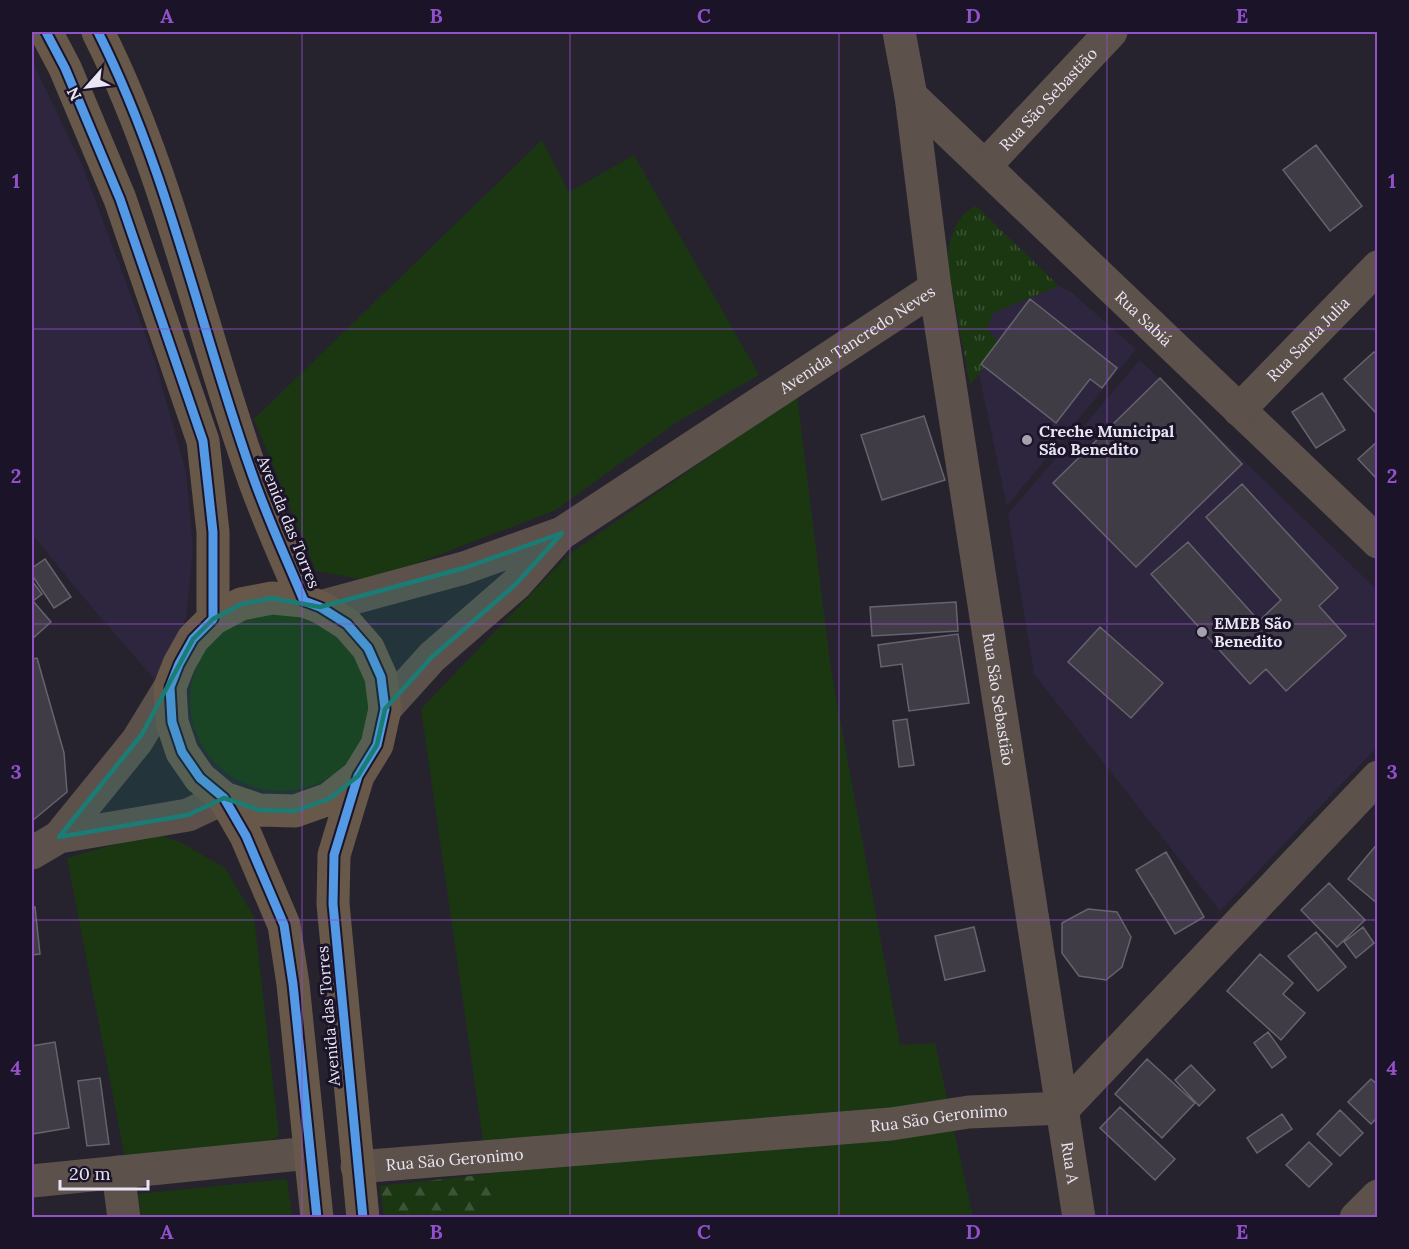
<svg xmlns="http://www.w3.org/2000/svg" width="1409" height="1249" viewBox="0 0 1409 1249" font-family="Lora,serif">
	<style>
		.built { fill: #2e263e }
		.grass { fill: #1a3712 }
		.forest { fill: url(#forest-firs) }
		.park { fill: url(#park-tufts) }
		.building { fill: #3f3c45; stroke: #66636e; stroke-width: 1.5 }
		.lines { fill: none; stroke-linecap: round; stroke-linejoin: round }
		.minor { stroke: #5c514b; stroke-width: 33 }
		.major { stroke: #67584a; stroke-width: 33 }
		.cycleway-casing { stroke: #1b1429; stroke-width: 13 }
		.cycleway { stroke: #5399e6; stroke-width: 9 }
		.marked { fill: #1a7c75; fill-opacity: 0.2; stroke: #1a7c75; stroke-width: 4.5; stroke-linejoin: round }
		.grid { fill: none; stroke: #9151c9; stroke-width: 1.5; stroke-opacity: 0.55 }
		.poi-dot { fill: #a5a1ae; stroke: #1b1429; stroke-width: 2 }
		.labels { text-anchor: middle; dominant-baseline: central; stroke-width: 6; stroke-linejoin: round; paint-order: stroke }
		.street-label { font-size: 16px; fill: #e9e5f3; stroke: #1b1429 }
		.poi-label { font-size: 16px; font-weight: bold; fill: #e9e5f3; stroke: #1b1429; text-anchor: start }
		.neatline { fill: none; stroke: #9151c9; stroke-width: 2 }
		.grid-label { font-size: 20px; text-anchor: middle; font-weight: bold; fill: #9151c9 }
	</style>
	<defs>
		<pattern id="forest-firs" width="22" height="20" patternUnits="userSpaceOnUse" patternTransform="scale(1.5)"><rect width="22" height="20" fill="#1a3712"/><path d="M5 1l3.5 6h-7zM16 11l3.5 6h-7z" fill="#3b5435"/></pattern>
		<pattern id="park-tufts" width="24" height="20" patternUnits="userSpaceOnUse" patternTransform="scale(1.5)"><rect width="24" height="20" fill="#1a3712"/><path d="M3 7l-1-3M5 7V3M7 7l1-3M15 17l-1-3M17 17v-4M19 17l1-3" fill="none" stroke="#3b5435"/></pattern>
	</defs>
	<rect width="100%" height="100%" fill="#26232e"/>
	<path class="built" d="M 32,61 L 83,167 L 154,358 L 186,472 L 193,548 L 186,618 L 155,680 L 84,598 L 32,534 Z
		M 1059,286 L 1071,292 L 1136,349 L 1007,506 L 979,374 L 1001,347 L 987,328 L 993,312 Z
		M 1140,360 L 1377,590 L 1377,747 L 1220,911 L 1034,674 L 1008,514 Z"/>
	<path class="grass" d="M 542,140 L 569,192 L 634,155 L 759,375 L 677,422 L 556,510 L 415,564 L 366,580 L 316,571 L 254,419 Z
		M 797,396 L 831,670 L 900,1045 L 935,1043 L 973,1217 L 494,1217 L 421,709 L 569,554 Z
		M190 700a91 91 0 1 1 182 0a91 91 0 1 1-182 0Z
		M 156,833 L 184,844 L 225,868 L 254,917 L 279,1136 L 264,1144 L 125,1158 L 67,858 Z
		M 287,1179 L 292,1217 L 141,1217 L 138,1194 Z"/>
	<path class="forest" d="M 488,1174 L 494,1217 L 384,1217 L 380,1186 Z"/>
	<path class="park" d="M 976,206 L 1059,286 L 993,313 L 987,328 L 1001,346 L 970,385 L 947,261 C 949,241 955,215 976,206 Z"/>
	<path class="building" d="M 1316,145 L 1362,206 L 1330,231 L 1283,170 Z
		M 1030,299 L 1117,368 L 1102,388 L 1090,379 L 1056,423 L 981,364 Z
		M 1374,352 L 1378,355 L 1378,415 L 1344,379 Z
		M 1160,378 L 1242,464 L 1136,567 L 1053,483 Z
		M 1322,393 L 1345,430 L 1316,448 L 1292,412 Z
		M 924,416 L 945,480 L 882,500 L 861,435 Z
		M 1378,441 L 1378,480 L 1358,459 Z
		M 1242,484 L 1338,588 L 1319,606 L 1346,636 L 1286,691 L 1266,669 L 1250,684 L 1151,574 L 1188,542 L 1259,621 L 1281,600 L 1206,517 Z
		M 45,559 L 71,597 L 54,608 L 32,575 L 32,568 Z
		M 32,581 L 42,594 L 33,601 L 51,622 L 32,639 Z
		M 956,602 L 958,631 L 872,636 L 870,607 Z
		M 1100,627 L 1163,683 L 1131,718 L 1068,662 Z
		M 958,634 L 969,703 L 909,711 L 902,664 L 881,667 L 878,645 Z
		M 37,658 L 64,753 L 67,792 L 32,821 L 32,659 Z
		M 907,719 L 914,765 L 899,767 L 893,721 Z
		M 1378,843 L 1378,904 L 1348,879 Z
		M 1166,852 L 1204,917 L 1175,934 L 1136,870 Z
		M 1329,883 L 1365,920 L 1337,947 L 1301,910 Z
		M 32,907 L 35,907 L 40,954 L 32,955 Z
		M 1088,909 L 1117,912 L 1131,937 L 1122,967 L 1106,980 L 1079,976 L 1062,953 L 1062,923 Z
		M 974,927 L 985,971 L 945,980 L 935,936 Z
		M 1363,927 L 1374,943 L 1356,958 L 1344,942 Z
		M 1316,932 L 1346,967 L 1318,991 L 1288,956 Z
		M 1260,954 L 1293,983 L 1283,994 L 1305,1013 L 1281,1040 L 1227,991 Z
		M 1268,1032 L 1286,1057 L 1272,1068 L 1254,1043 Z
		M 55,1042 L 69,1128 L 32,1134 L 32,1046 Z
		M 1147,1059 L 1195,1103 L 1162,1138 L 1115,1094 Z
		M 1191,1065 L 1215,1090 L 1199,1106 L 1175,1080 Z
		M 100,1078 L 109,1144 L 87,1146 L 78,1081 Z
		M 1371,1079 L 1378,1085 L 1378,1117 L 1371,1124 L 1348,1102 Z
		M 1120,1107 L 1175,1159 L 1155,1180 L 1100,1128 Z
		M 1340,1110 L 1363,1133 L 1340,1156 L 1317,1134 Z
		M 1282,1114 L 1292,1129 L 1257,1153 L 1247,1138 Z
		M 1309,1142 L 1332,1164 L 1309,1187 L 1286,1165 Z"/>
	<g class="lines">
		<g class="minor">
			<path id="s1" d="M 911,96 L 1378,542"/>
			<path id="s2" d="M 985,166 L 1111,32"/>
			<path id="s3" d="M 935,288 L 1079,1218"/>
			<path id="s4" d="M 1239,410 L 1378,267"/>
			<path id="s5" d="M 320,607 L 464,568 L 562,533 L 935,288 L 911,96 L 899,32"/>
			<path d="M 385,709 L 432,657 L 516,584 L 558,537"/>
			<path d="M 59,837 L 137,741 L 170,687"/>
			<path d="M 32,853 L 59,837 L 188,815 L 224,798"/>
			<path id="s6" d="M 357,1167 L 891,1124 L 969,1112 L 1064,1108 L 1378,777"/>
			<path d="M 118,1172 L 124,1218"/>
			<path d="M 32,1181 L 310,1153"/>
			<path d="M 1356,1218 L 1378,1196"/>
		</g>
		<path class="major" d="M 46,32 L 65,68 L 120,199 L 203,441 L 213,532 L 213,619
			M 98,32 C 168,171 199,324 251,471 C 266,515 286,558 304,601
			M 358,776 L 329,799 L 295,811 L 259,810 L 224,798 L 200,778 L 182,752 L 172,722 L 170,687 L 179,664 L 193,639 L 213,619 L 241,604 L 272,598 L 304,601 L 320,607 L 347,624 L 368,648 L 381,677 L 385,709 L 377,745 L 358,776 L 334,855 L 333,904 L 363,1218
			M 224,798 L 246,836 L 284,925 L 293,984 L 317,1218"/>
		<defs>
			<path id="cycleway" d="M 46,32 L 65,68 L 120,199 L 203,441 L 213,532 L 213,619 L 193,639 L 179,664 L 170,687 L 172,722 L 182,752 L 200,778 L 224,798 L 246,836 L 284,925 L 293,984 L 317,1218
				M 98,32 C 168,171 199,324 251,471 C 266,515 286,558 304,601 L 320,607 L 347,624 L 368,648 L 381,677 L 385,709 L 377,745 L 358,776 L 334,855 L 333,904 L 363,1218"/>
		</defs>
		<use href="#cycleway" class="cycleway-casing"/>
		<use href="#cycleway" class="cycleway"/>
	</g>
	<path class="marked" d="M 562,533 L 516,584 L 432,657 L 385,709 L 377,745 L 358,776 L 329,799 L 295,811 L 259,810 L 224,798 L 188,815 L 59,837 L 142,734 L 193,639 L 213,619 L 241,604 L 272,598 L 320,607 L 464,568 Z"/>
	<path class="grid" d="M 302,32 L 302,1218M 570,32 L 570,1218M 839,32 L 839,1218M 1107,32 L 1107,1218M 32,329 L 1378,329M 32,624 L 1378,624M 32,920 L 1378,920"/>
	<g class="poi-dot">
		<circle cx="1027" cy="440" r="6"/>
		<circle cx="1202" cy="632" r="6"/>
	</g>
	<g class="labels">
		<g class="street-label">
			<text stroke="none"><textPath href="#s2" startOffset="92">Rua São Sebastião</textPath></text>
			<text stroke="none"><textPath href="#s1" startOffset="322">Rua Sabiá</textPath></text>
			<text stroke="none"><textPath href="#s5" startOffset="606">Avenida Tancredo Neves</textPath></text>
			<text stroke="none"><textPath href="#s4" startOffset="99">Rua Santa Julia</textPath></text>
			<text transform="translate(289 522) rotate(68)">Avenida das Torres</text>
			<text stroke="none"><textPath href="#s3" startOffset="416">Rua São Sebastião</textPath></text>
			<text transform="translate(328 1016) rotate(-95)">Avenida das Torres</text>
			<text stroke="none"><textPath href="#s6" startOffset="584">Rua São Geronimo</textPath></text>
			<text stroke="none"><textPath href="#s6" startOffset="98">Rua São Geronimo</textPath></text>
			<text stroke="none"><textPath href="#s3" startOffset="885">Rua A</textPath></text>
		</g>
		<g class="poi-label">
			<text x="1039" y="431">Creche Municipal<tspan x="1039" dy="18">São Benedito</tspan></text>
			<text x="1214" y="623">EMEB São<tspan x="1214" dy="18">Benedito</tspan></text>
		</g>
	</g>
	<rect width="1409" height="1249" fill="none" stroke="#1b1429" stroke-width="66"/>
	<g transform="translate(87 87) rotate(242)" stroke="#1b1429" stroke-width="4.5" paint-order="stroke">
	<path d="M0-4.5L10 22L0 15L-10 22Z" fill="#e9e5f3"/>
	<text y="-9" font-size="16" font-weight="bold" text-anchor="middle" fill="#e9e5f3">N</text>
	</g>
	<path d="M60 1180v9h88v-9" fill="none" stroke="#e9e5f3" stroke-width="3"/>
	<text x="69" y="1180" font-size="18" fill="#e9e5f3" stroke="#1b1429" stroke-width="4.5" paint-order="stroke">20 m</text>
	<rect x="33" y="33" width="1343" height="1183" class="neatline"/>
	<g class="grid-label">
		<text x="167" y="23">A</text>
		<text x="436" y="23">B</text>
		<text x="704" y="23">C</text>
		<text x="973" y="23">D</text>
		<text x="1242" y="23">E</text>
		<text x="16" y="188">1</text>
		<text x="1392" y="188">1</text>
		<text x="16" y="483">2</text>
		<text x="1392" y="483">2</text>
		<text x="16" y="779">3</text>
		<text x="1392" y="779">3</text>
		<text x="16" y="1075">4</text>
		<text x="1392" y="1075">4</text>
		<text x="167" y="1239">A</text>
		<text x="436" y="1239">B</text>
		<text x="704" y="1239">C</text>
		<text x="973" y="1239">D</text>
		<text x="1242" y="1239">E</text>
	</g>
</svg>
